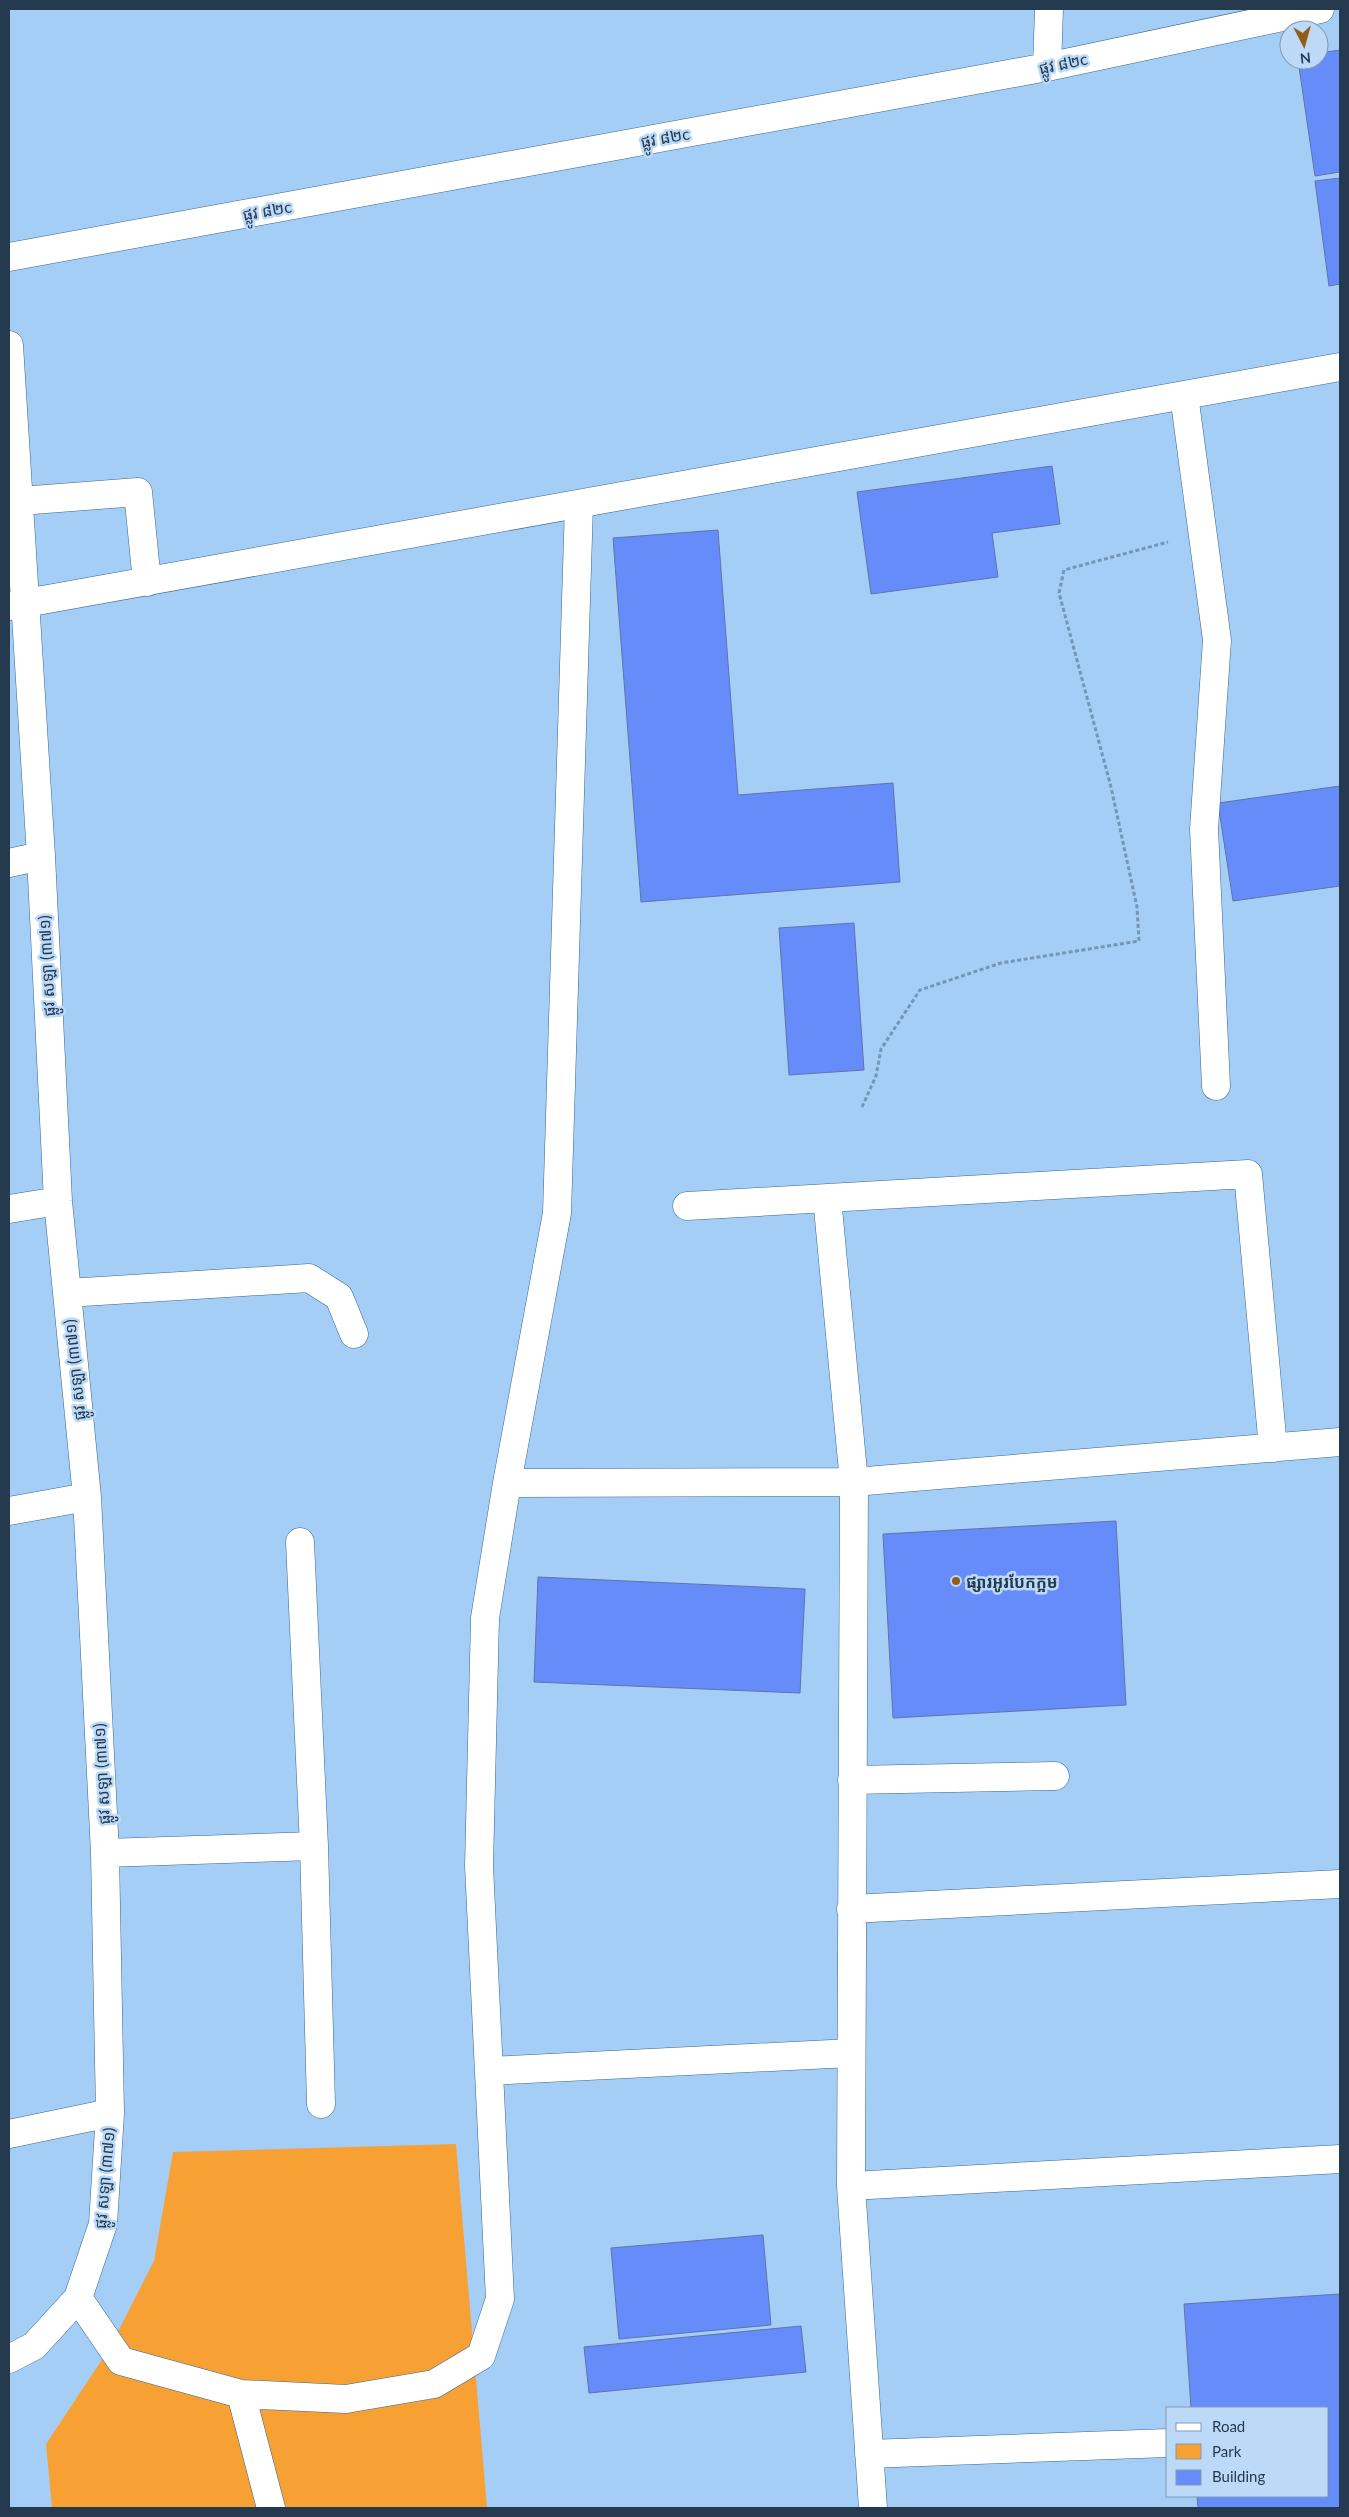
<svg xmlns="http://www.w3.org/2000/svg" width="1349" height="2517" viewBox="0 0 1349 2517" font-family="Lato,'Noto Sans Khmer',sans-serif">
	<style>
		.green { fill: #f7a134 }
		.building { fill: #668cfa; stroke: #5f74aa }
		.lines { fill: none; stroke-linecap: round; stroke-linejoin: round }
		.minor-casing { stroke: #366692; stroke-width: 29 }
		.path { stroke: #7496b6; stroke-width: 3; stroke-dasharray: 4 2.5; stroke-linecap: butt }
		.minor { stroke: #fff; stroke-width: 28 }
		.poi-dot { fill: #945d15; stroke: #bcdaf8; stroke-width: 2 }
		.labels { text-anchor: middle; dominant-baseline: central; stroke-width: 5; stroke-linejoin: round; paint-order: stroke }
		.street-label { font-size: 16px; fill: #253a4e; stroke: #bcdaf8 }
		.poi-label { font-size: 16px; font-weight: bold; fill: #253a4e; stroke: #bcdaf8; text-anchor: start }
	</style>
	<rect width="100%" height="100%" fill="#a5cef6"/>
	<path class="green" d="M 456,2144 L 487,2508 L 52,2508 L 46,2444 L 109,2349 L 154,2261 L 173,2152 Z"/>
	<path class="building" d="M 1340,50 L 1340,172 L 1315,176 L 1298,60 L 1319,60 L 1319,53 Z
		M 1340,178 L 1340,284 L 1329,286 L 1315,181 Z
		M 1052,466 L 1060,524 L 992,533 L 998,577 L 871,594 L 857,492 Z
		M 718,530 L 738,795 L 893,783 L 900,882 L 641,902 L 613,538 Z
		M 1340,786 L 1340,886 L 1233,901 L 1218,803 Z
		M 854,923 L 864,1070 L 789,1075 L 779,928 Z
		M 1116,1521 L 1126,1705 L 893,1718 L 883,1534 Z
		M 538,1577 L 805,1589 L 800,1693 L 534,1682 Z
		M 763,2235 L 771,2325 L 619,2339 L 611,2248 Z
		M 1340,2294 L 1340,2508 L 1198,2508 L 1197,2496 L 1328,2496 L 1328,2408 L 1191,2408 L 1184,2304 Z
		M 801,2326 L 806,2372 L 589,2393 L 584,2347 Z"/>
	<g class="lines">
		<defs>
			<path id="minor" d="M 1047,67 L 1049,9
				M 9,257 L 1047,67 L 1320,9
				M 9,345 L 41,856 L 58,1201 L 87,1497 L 105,1853 L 110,2113 L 103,2224 L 78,2298 L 34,2346 L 9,2359
				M 1184,395 L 1217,640 L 1204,829 L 1216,1086
				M 20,501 L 138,492 L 147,582
				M 9,606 L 1340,367
				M 9,863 L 41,856
				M 827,1198 L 854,1482 L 851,2186 L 873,2508
				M 687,1206 L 1248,1174 L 1273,1448
				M 9,1209 L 58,1201
				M 67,1293 L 309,1278 L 339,1297 L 354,1334
				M 507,1483 L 854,1482 L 1340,1442
				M 9,1511 L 87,1497
				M 300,1542 L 314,1846 L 321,2104
				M 852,1780 L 1055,1776
				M 105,1853 L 314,1846
				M 851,1909 L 1340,1884
				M 489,2071 L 851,2053
				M 9,2134 L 110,2113
				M 851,2186 L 1340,2159
				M 78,2298 L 121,2361 L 241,2394 L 346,2399 L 434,2384 L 481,2356 L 500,2299 L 479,1866 L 485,1618 L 507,1483 L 557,1213 L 579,504
				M 241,2394 L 271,2508
				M 869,2454 L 1168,2443"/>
		</defs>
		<use href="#minor" class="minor-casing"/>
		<path class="path" d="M 862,1107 L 876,1076 L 881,1049 L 920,990 L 1001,963 L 1139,941 L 1137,907 L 1111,787 L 1059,593 L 1064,570 L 1168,542"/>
		<use href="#minor" class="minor"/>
	</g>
	<circle class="poi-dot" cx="956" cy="1581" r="5"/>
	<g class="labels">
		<g class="street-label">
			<text transform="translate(1063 63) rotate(-12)">ផ្លូវ ៨២c</text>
			<text transform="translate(665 137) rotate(-10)">ផ្លូវ ៨២c</text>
			<text transform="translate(267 210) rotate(-10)">ផ្លូវ ៨២c</text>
			<text transform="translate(46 966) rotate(-93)">ផ្លូវ សឡា (៣៧១)</text>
			<text transform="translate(74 1370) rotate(-96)">ផ្លូវ សឡា (៣៧១)</text>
			<text transform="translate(101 1774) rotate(-93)">ផ្លូវ សឡា (៣៧១)</text>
			<text transform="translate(104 2178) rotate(-85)">ផ្លូវ សឡា (៣៧១)</text>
		</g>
		<g class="poi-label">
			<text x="966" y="1581">ផ្សារអូរបែកក្អម</text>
		</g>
	</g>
	<rect width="1349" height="2517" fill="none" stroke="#253a4e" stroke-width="20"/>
	<rect x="1166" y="2407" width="162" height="90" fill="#bcdaf8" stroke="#809ab4"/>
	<rect x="1176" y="2423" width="25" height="8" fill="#ffffff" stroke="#809ab4"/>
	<text x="1212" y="2432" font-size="15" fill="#253a4e">Road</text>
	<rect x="1176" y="2444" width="25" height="15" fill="#f7a134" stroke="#809ab4"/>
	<text x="1212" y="2457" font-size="15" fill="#253a4e">Park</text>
	<rect x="1176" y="2470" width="25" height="15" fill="#668cfa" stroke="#809ab4"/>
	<text x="1212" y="2482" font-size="15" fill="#253a4e">Building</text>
	<g transform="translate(1304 45) rotate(174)"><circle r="24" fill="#bcdaf8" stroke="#809ab4"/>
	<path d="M0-4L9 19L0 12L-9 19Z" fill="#945d15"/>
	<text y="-8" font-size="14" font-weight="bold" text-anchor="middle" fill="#253a4e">N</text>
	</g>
</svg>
